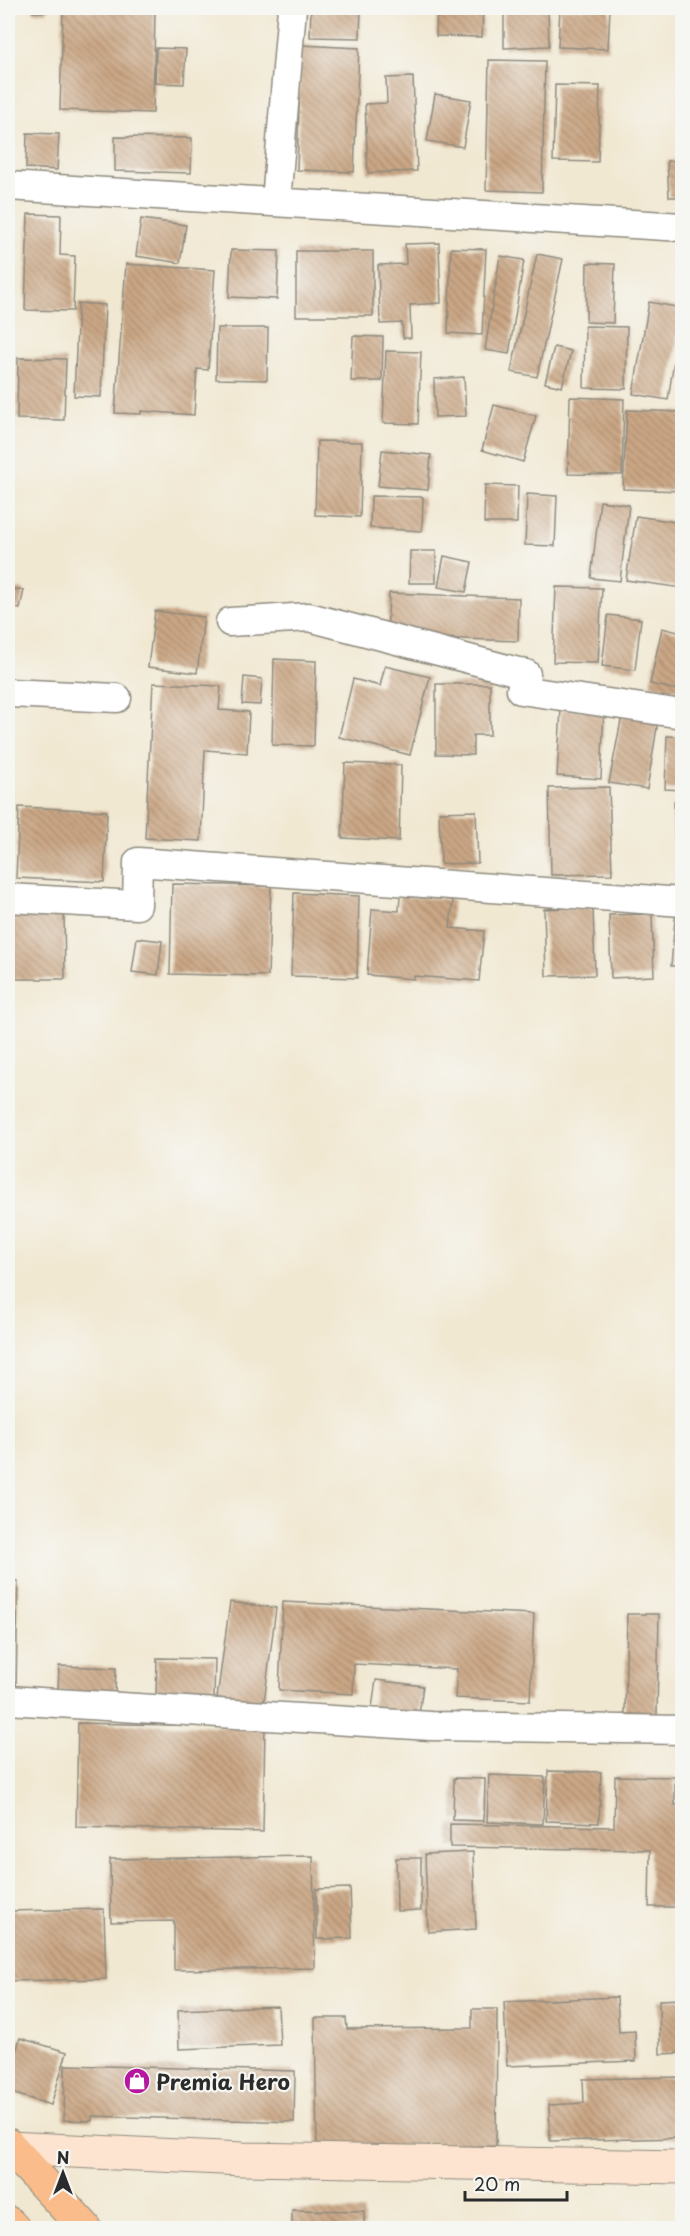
<svg xmlns="http://www.w3.org/2000/svg" width="690" height="2236" viewBox="0 0 690 2236" font-family="'Playpen Sans',sans-serif">
	<style>
		.building { fill: url(#building-back-hatch) }
		.lines { fill: none; stroke-linecap: round; stroke-linejoin: round }
		.street-casing { stroke: #8e8a7e; stroke-width: 31 }
		.secondary-casing { stroke: #8e8a7e; stroke-width: 35 }
		.primary-casing { stroke: #8e8a7e; stroke-width: 35 }
		.street { stroke: #fff; stroke-width: 28 }
		.secondary { stroke: #fde4d0; stroke-width: 33 }
		.primary { stroke: #f9bc8a; stroke-width: 33 }
		.labels { text-anchor: middle; dominant-baseline: central; stroke-width: 4.5; stroke-linejoin: round; paint-order: stroke }
		.poi-label { font-size: 21px; font-weight: bold; fill: #2b2b2b; stroke: #f6f6f2; text-anchor: start }
	</style>
	<defs>
		<pattern id="building-back-hatch" width="6" height="6" patternUnits="userSpaceOnUse" patternTransform="scale(1.5)"><rect width="6" height="6" fill="#cba785"/><path d="M-1 5l2 2M0 0l6 6M5-1l2 2" fill="none" stroke="#a5886d"/></pattern>
	</defs>
	<rect width="100%" height="100%" fill="#f6f6f2"/>
	<filter id="ink" filterUnits="userSpaceOnUse"><feTurbulence type="fractalNoise" baseFrequency=".0167" numOctaves="2"/><feDisplacementMap in="SourceGraphic" scale="12" xChannelSelector="R" yChannelSelector="G"/><feConvolveMatrix kernelMatrix="1 2 1 2 8 2 1 2 1" color-interpolation-filters="sRGB"/></filter>
	<filter id="wash" filterUnits="userSpaceOnUse"><feTurbulence type="fractalNoise" baseFrequency=".008" numOctaves="4" result="noise"/><feDisplacementMap in="SourceGraphic" scale="24" xChannelSelector="R" yChannelSelector="G"/><feGaussianBlur stdDeviation="1.35" result="paint"/><feColorMatrix in="noise" values="0 0 0 0 0 0 0 0 0 0 0 0 0 0 0 0 0 1.4 0 .05"/><feComposite in="paint" operator="in"/></filter>
	<g filter="url(#wash)">
		<rect width="100%" height="100%" fill="#f1e8d2"/>
		<g id="blocks">
			<path class="building" d="M 33,8 L 47,8 L 47,12 L 33,12 Z
				M 311,8 L 361,8 L 360,38 L 310,37 Z
				M 437,8 L 483,8 L 482,37 L 436,36 Z
				M 504,8 L 548,8 L 549,46 L 504,48 Z
				M 560,8 L 610,8 L 608,49 L 558,47 Z
				M 63,9 L 155,12 L 153,113 L 60,110 Z
				M 301,45 L 359,48 L 354,172 L 297,170 Z
				M 156,48 L 186,49 L 184,84 L 155,83 Z
				M 489,60 L 545,61 L 542,192 L 486,190 Z
				M 413,77 L 417,171 L 368,173 L 365,104 L 387,103 L 386,78 Z
				M 555,85 L 600,86 L 598,162 L 553,161 Z
				M 435,94 L 471,100 L 463,147 L 427,141 Z
				M 27,133 L 59,134 L 57,170 L 26,168 Z
				M 115,137 L 192,138 L 191,173 L 115,171 Z
				M 682,160 L 682,197 L 669,197 L 667,161 Z
				M 28,214 L 61,215 L 60,255 L 75,256 L 73,311 L 25,310 Z
				M 141,219 L 186,225 L 180,263 L 136,256 Z
				M 439,243 L 441,303 L 410,305 L 411,338 L 403,338 L 402,323 L 380,324 L 378,265 L 406,264 L 405,244 Z
				M 451,248 L 486,249 L 482,335 L 448,333 Z
				M 231,250 L 279,251 L 277,299 L 229,297 Z
				M 296,251 L 373,251 L 373,316 L 296,316 Z
				M 537,254 L 563,259 L 537,377 L 511,372 Z
				M 500,256 L 524,260 L 509,354 L 485,350 Z
				M 587,263 L 615,264 L 613,323 L 586,322 Z
				M 126,264 L 215,270 L 208,370 L 197,369 L 194,415 L 141,411 L 141,414 L 115,413 Z
				M 649,302 L 682,308 L 668,400 L 633,394 Z
				M 78,303 L 105,305 L 101,397 L 74,396 Z
				M 585,326 L 627,327 L 626,389 L 584,388 Z
				M 217,328 L 268,328 L 267,380 L 216,379 Z
				M 353,336 L 383,337 L 382,381 L 351,381 Z
				M 554,347 L 571,351 L 562,387 L 545,383 Z
				M 386,351 L 421,352 L 418,424 L 383,423 Z
				M 18,358 L 66,359 L 64,420 L 17,419 Z
				M 464,377 L 466,416 L 435,417 L 434,379 Z
				M 570,397 L 624,399 L 622,475 L 568,474 Z
				M 494,405 L 536,416 L 523,462 L 482,450 Z
				M 627,410 L 682,412 L 682,491 L 623,489 Z
				M 317,441 L 362,442 L 360,517 L 315,515 Z
				M 382,450 L 431,455 L 428,490 L 378,486 Z
				M 485,485 L 518,486 L 517,523 L 484,523 Z
				M 527,494 L 557,496 L 555,546 L 525,545 Z
				M 371,496 L 423,497 L 422,531 L 370,528 Z
				M 600,501 L 629,505 L 620,581 L 591,578 Z
				M 636,516 L 682,523 L 682,588 L 626,580 Z
				M 410,551 L 436,551 L 436,583 L 409,583 Z
				M 444,556 L 472,562 L 466,592 L 438,587 Z
				M 556,587 L 602,588 L 598,663 L 553,662 Z
				M 8,588 L 24,590 L 20,609 L 8,607 Z
				M 389,593 L 519,598 L 518,641 L 387,636 Z
				M 155,611 L 204,617 L 197,673 L 148,667 Z
				M 608,615 L 641,619 L 635,670 L 602,666 Z
				M 662,628 L 682,633 L 682,691 L 650,684 Z
				M 274,659 L 316,661 L 314,746 L 272,745 Z
				M 385,666 L 430,677 L 410,755 L 339,737 L 353,679 L 380,686 Z
				M 244,677 L 262,679 L 260,705 L 242,704 Z
				M 153,683 L 221,686 L 219,710 L 249,712 L 247,753 L 205,750 L 201,841 L 145,838 Z
				M 436,684 L 490,684 L 490,735 L 473,735 L 473,755 L 436,754 Z
				M 561,709 L 604,711 L 601,779 L 557,776 Z
				M 622,715 L 658,721 L 647,789 L 609,783 Z
				M 667,736 L 682,737 L 682,790 L 665,789 Z
				M 345,763 L 401,765 L 399,841 L 342,838 Z
				M 609,787 L 612,874 L 551,875 L 549,788 Z
				M 674,801 L 682,801 L 682,865 L 675,865 Z
				M 19,807 L 107,811 L 104,882 L 16,878 Z
				M 476,811 L 478,863 L 441,864 L 439,812 Z
				M 172,884 L 271,886 L 268,976 L 170,974 Z
				M 294,893 L 359,896 L 357,978 L 291,976 Z
				M 400,896 L 453,900 L 450,928 L 484,931 L 479,981 L 414,976 L 414,979 L 367,975 L 372,909 L 399,911 Z
				M 593,907 L 595,975 L 546,976 L 544,909 Z
				M 676,907 L 682,908 L 682,966 L 671,966 Z
				M 64,912 L 65,979 L 8,979 L 8,913 Z
				M 652,914 L 654,976 L 611,978 L 609,915 Z
				M 137,938 L 162,941 L 158,975 L 132,972 Z
				M 8,1581 L 18,1581 L 16,1689 L 8,1689 Z
				M 230,1602 L 276,1608 L 264,1703 L 217,1698 Z
				M 283,1602 L 534,1614 L 530,1701 L 455,1698 L 457,1669 L 354,1664 L 353,1694 L 279,1690 Z
				M 627,1614 L 659,1614 L 657,1715 L 625,1714 Z
				M 157,1658 L 215,1659 L 214,1699 L 156,1697 Z
				M 59,1666 L 116,1668 L 115,1693 L 58,1692 Z
				M 376,1680 L 423,1686 L 419,1715 L 372,1708 Z
				M 78,1723 L 265,1727 L 263,1832 L 76,1827 Z
				M 548,1771 L 601,1772 L 599,1823 L 546,1821 Z
				M 489,1775 L 545,1777 L 543,1824 L 487,1822 Z
				M 615,1776 L 675,1777 L 675,1805 L 682,1805 L 682,1907 L 649,1907 L 650,1850 L 450,1847 L 450,1824 L 614,1827 Z
				M 454,1778 L 485,1779 L 484,1821 L 453,1820 Z
				M 473,1852 L 476,1929 L 428,1932 L 425,1854 Z
				M 313,1856 L 315,1968 L 174,1970 L 174,1921 L 111,1922 L 110,1859 Z
				M 396,1858 L 421,1858 L 421,1910 L 397,1911 Z
				M 350,1888 L 352,1938 L 317,1939 L 316,1889 Z
				M 104,1909 L 106,1979 L 8,1981 L 8,1911 Z
				M 617,1997 L 619,2032 L 635,2031 L 636,2061 L 507,2066 L 504,2002 Z
				M 682,1999 L 682,2053 L 660,2054 L 659,2000 Z
				M 278,2006 L 280,2045 L 179,2049 L 178,2010 Z
				M 472,2009 L 497,2009 L 496,2146 L 317,2149 L 315,2018 L 346,2018 L 347,2029 L 472,2028 Z
				M 20,2038 L 67,2052 L 51,2105 L 8,2092 L 8,2082 Z
				M 65,2065 L 295,2071 L 294,2122 L 92,2116 L 92,2121 L 64,2120 Z
				M 682,2077 L 682,2138 L 550,2141 L 549,2105 L 584,2103 L 583,2079 Z
				M 292,2210 L 364,2211 L 364,2228 L 292,2228 Z"/>
		</g>
	</g>
	<g filter="url(#ink)">
		<use href="#blocks" fill-opacity="0" stroke="#8e8a7e" stroke-width="1.5"/>
		<g class="lines">
			<defs>
				<path id="street" d="M 8,186 L 682,227
					M 276,202 L 292,8
					M 230,622 L 309,617 L 526,674 L 521,690 L 682,714
					M 8,693 L 117,698
					M 8,898 L 137,905 L 138,862 L 682,902
					M 8,1700 L 431,1726 L 682,1730"/>
				<path id="secondary" d="M 8,2148 L 243,2159 L 682,2167"/>
				<path id="primary" d="M 8,2145 L 85,2228
					M 8,2223 L 13,2228"/>
			</defs>
			<use href="#street" class="street-casing"/>
			<use href="#secondary" class="secondary-casing"/>
			<use href="#primary" class="primary-casing"/>
			<use href="#street" class="street"/>
			<use href="#secondary" class="secondary"/>
			<use href="#primary" class="primary"/>
		</g>
	</g>
	<defs>
		<symbol id="shop-disc" viewBox="-11 -11 22 22"><circle r="9.5" fill="#b5179e" stroke="#f6f6f2"/><path d="M-5-2.5h2.3a2.7 3.5 0 0 1 5.4 0H5L5.5 6h-11ZM-1.5-2.5h3a1.5 2.3 0 0 0-3 0Z" fill="#fff"/></symbol>
	</defs>
	<g fill-rule="evenodd">
		<use href="#shop-disc" x="122" y="2066" width="30" height="30"/>
	</g>
	<g class="labels">
		<g class="poi-label">
			<text x="156" y="2081">Premia Hero</text>
		</g>
	</g>
	<rect width="690" height="2236" fill="none" stroke="#f6f6f2" stroke-width="30"/>
	<g transform="translate(63 2173)" stroke="#f6f6f2" stroke-width="4.5" paint-order="stroke">
	<path d="M0-4.5L10 22L0 15L-10 22Z" fill="#2b2b2b"/>
	<text y="-9" font-size="16" font-weight="bold" text-anchor="middle" fill="#2b2b2b">N</text>
	</g>
	<path d="M465 2191v9h102v-9" fill="none" stroke="#2b2b2b" stroke-width="3"/>
	<text x="474" y="2191" font-size="18" fill="#2b2b2b" stroke="#f6f6f2" stroke-width="4.5" paint-order="stroke">20 m</text>
</svg>
